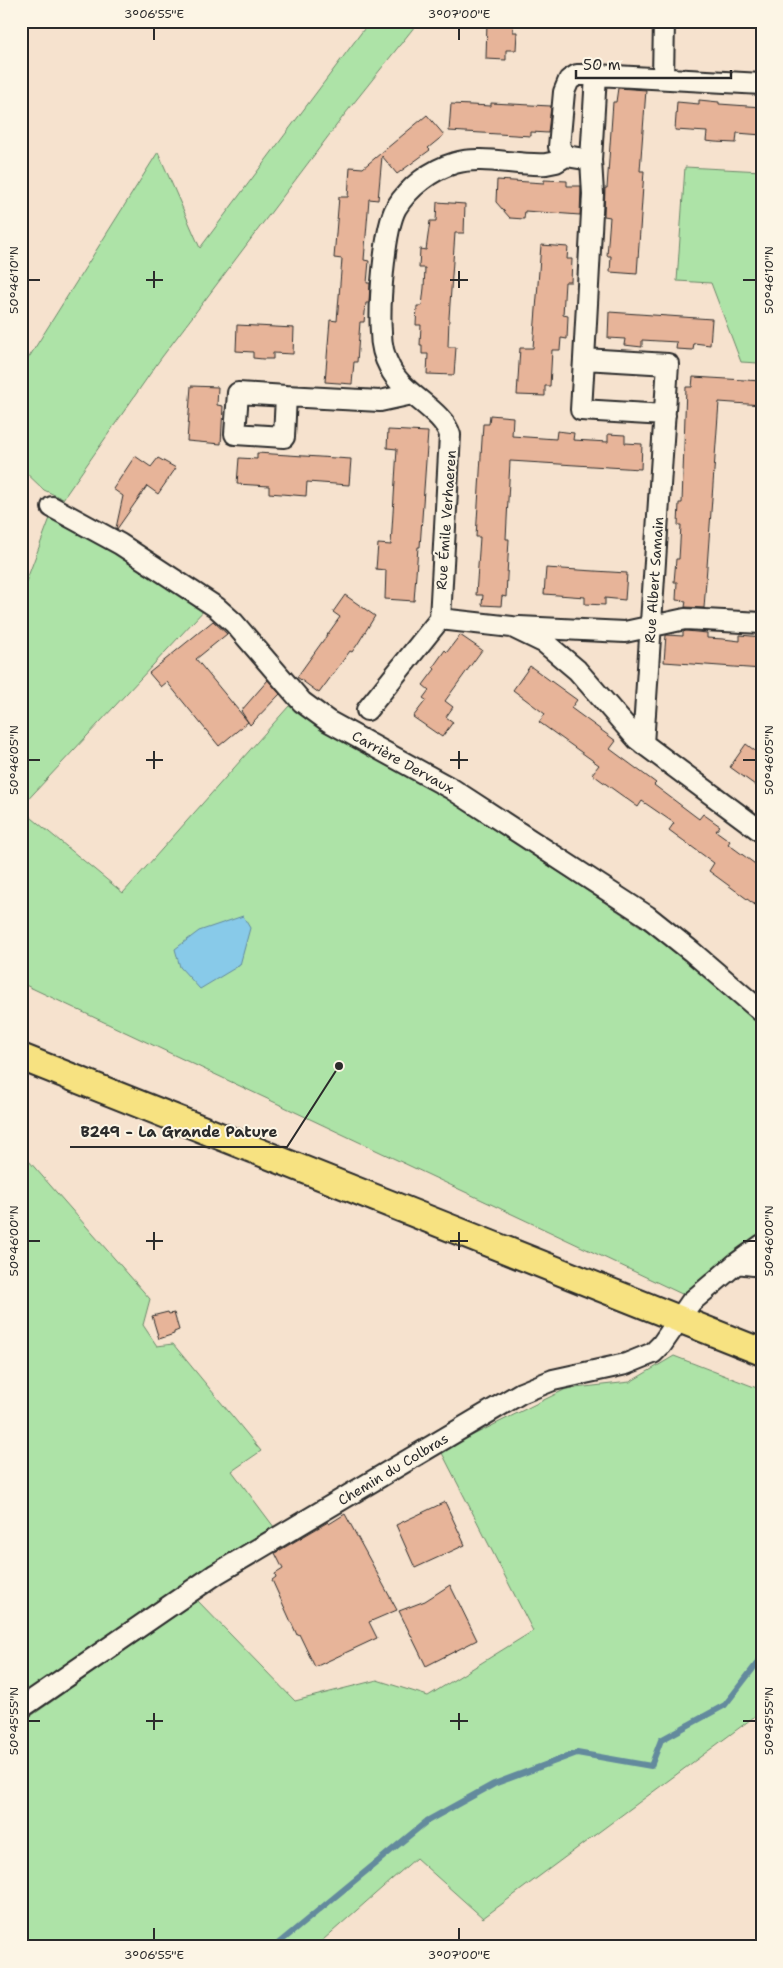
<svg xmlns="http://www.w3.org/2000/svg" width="783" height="1968" viewBox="0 0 783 1968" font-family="'Shantell Sans',sans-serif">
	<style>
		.green { fill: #ade3a7; stroke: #6c8769 }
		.water { fill: #88cae9; stroke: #638a9d }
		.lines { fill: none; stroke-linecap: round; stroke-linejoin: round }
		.stream { stroke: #638a9d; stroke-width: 6 }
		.building { fill: #e7b499; stroke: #2b2b2b }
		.minor-casing { stroke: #2b2b2b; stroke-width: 24 }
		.major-casing { stroke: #2b2b2b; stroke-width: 30 }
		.minor { stroke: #fcf5e5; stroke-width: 20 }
		.major { stroke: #f7e281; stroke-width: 26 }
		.ticks { fill: none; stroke: #2b2b2b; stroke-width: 2 }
		.labels { text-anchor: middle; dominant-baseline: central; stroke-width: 4; stroke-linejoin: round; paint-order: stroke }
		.street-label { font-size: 14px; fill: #2b2b2b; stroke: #fcf5e5 }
		.leader { fill: none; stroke: #2b2b2b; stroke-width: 2 }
		.callout-dot { fill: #2b2b2b; stroke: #fcf5e5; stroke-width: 2 }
		.callout-label { font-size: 15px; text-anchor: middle; font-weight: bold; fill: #2b2b2b; stroke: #fcf5e5; stroke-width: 4; stroke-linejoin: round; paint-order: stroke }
		.neatline { fill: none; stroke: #2b2b2b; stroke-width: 2 }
		.ticks-label { font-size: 12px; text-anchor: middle; fill: #2b2b2b }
	</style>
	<rect width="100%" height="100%" fill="#f6e2ce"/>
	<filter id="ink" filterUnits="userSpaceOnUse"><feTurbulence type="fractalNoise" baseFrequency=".02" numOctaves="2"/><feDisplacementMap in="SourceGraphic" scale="10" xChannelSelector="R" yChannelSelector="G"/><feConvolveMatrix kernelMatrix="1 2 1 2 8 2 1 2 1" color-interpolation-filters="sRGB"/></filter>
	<g filter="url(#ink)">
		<path class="green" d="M 370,21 L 419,21 L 345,114 L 159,361 L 63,499 L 44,490 L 21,468 L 21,370 L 158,152 L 200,248 Z
			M 685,167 L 762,171 L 762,342 L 758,363 L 741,362 L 711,283 L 677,281 Z
			M 50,518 L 103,540 L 206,608 L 21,807 L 21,595 Z
			M 289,706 L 420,780 L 673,948 L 762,1019 L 762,1232 L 684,1295 L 21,983 L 21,809 L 123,893 Z
			M 21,1152 L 150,1299 L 143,1325 L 157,1346 L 173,1344 L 261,1451 L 232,1471 L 274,1527 L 21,1699 Z
			M 674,1356 L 762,1390 L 762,1711 L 483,1918 L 416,1858 L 315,1947 L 21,1947 L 21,1723 L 197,1600 L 295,1701 L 377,1680 L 428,1696 L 533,1631 L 441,1451 L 566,1389 L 630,1382 Z"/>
		<path class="water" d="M 243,916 L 250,928 L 240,965 L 200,989 L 180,967 L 175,949 L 199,931 Z"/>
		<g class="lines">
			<path class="stream" d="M 274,1947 L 427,1821 L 494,1784 L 577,1753 L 651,1766 L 661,1740 L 725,1705 L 762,1657"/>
		</g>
		<path class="building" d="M 487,21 L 514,21 L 513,32 L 517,32 L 516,50 L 506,50 L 506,60 L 486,59 Z
			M 618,88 L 646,90 L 640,171 L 644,171 L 637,274 L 610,272 L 611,256 L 607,256 L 610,217 L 604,216 L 605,188 L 607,188 L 613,102 L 616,102 Z
			M 699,100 L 719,102 L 719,104 L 762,107 L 762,135 L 737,133 L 736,143 L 715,142 L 706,141 L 707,132 L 675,130 L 677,102 L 699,104 Z
			M 491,103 L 551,106 L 548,133 L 531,132 L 531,136 L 449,131 L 451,104 L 491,106 Z
			M 427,115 L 444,135 L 428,148 L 430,150 L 397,174 L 382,156 L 378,200 L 369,199 L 364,260 L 369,261 L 367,283 L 370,283 L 369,303 L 366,303 L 364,322 L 360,322 L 357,362 L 354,362 L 352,384 L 325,382 L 330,320 L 337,321 L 342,259 L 334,258 L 339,197 L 348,197 L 350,167 L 363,168 Z
			M 497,180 L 544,183 L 544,180 L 567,181 L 567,186 L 581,186 L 580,215 L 525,211 L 524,219 L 510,218 L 496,202 Z
			M 437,202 L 465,204 L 464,233 L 455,233 L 449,318 L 448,347 L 456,347 L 454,375 L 427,374 L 428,354 L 422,354 L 422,345 L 420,345 L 421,325 L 416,325 L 417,306 L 422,306 L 424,288 L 425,268 L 419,268 L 420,249 L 426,250 L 430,221 L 436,221 Z
			M 541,245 L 568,247 L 567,259 L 572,259 L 571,282 L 565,282 L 563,315 L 568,316 L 567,339 L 561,338 L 560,350 L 552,350 L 550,386 L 545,386 L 545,396 L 517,395 L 520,348 L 533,348 Z
			M 609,312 L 712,319 L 710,345 L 694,343 L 693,350 L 676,349 L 677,342 L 659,341 L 642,340 L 642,347 L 624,345 L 625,339 L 608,338 Z
			M 237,325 L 294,328 L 293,354 L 273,353 L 273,359 L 263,359 L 253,358 L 253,352 L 236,351 Z
			M 693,377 L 762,381 L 762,405 L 719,402 L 704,608 L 685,607 L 686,601 L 676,600 L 677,582 L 674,582 L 676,559 L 679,559 L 681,525 L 678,525 L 679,503 L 682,503 L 686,387 L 692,387 Z
			M 191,386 L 218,387 L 217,405 L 223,406 L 221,444 L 187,441 Z
			M 490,415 L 513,417 L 512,436 L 556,439 L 557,431 L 574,433 L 573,440 L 608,442 L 608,434 L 625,435 L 625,443 L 642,444 L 641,469 L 510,461 L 506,539 L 509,539 L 507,576 L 506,597 L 502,596 L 501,606 L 482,605 L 483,595 L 476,595 L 480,537 L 476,537 L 483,424 L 489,424 Z
			M 388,430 L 428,432 L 420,547 L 418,547 L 414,601 L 385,599 L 386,570 L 376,569 L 378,544 L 391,545 L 397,449 L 387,448 Z
			M 257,453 L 351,459 L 349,485 L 307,482 L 306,496 L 269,493 L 269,486 L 237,484 L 239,458 L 257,459 Z
			M 135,456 L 151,467 L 158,458 L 176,468 L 158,494 L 147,486 L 117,529 L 116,528 L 123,496 L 113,489 Z
			M 546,568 L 627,573 L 625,600 L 605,598 L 605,605 L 585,604 L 585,597 L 544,594 Z
			M 345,595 L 375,616 L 357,645 L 352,652 L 350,651 L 319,693 L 297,677 L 340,617 L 333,612 Z
			M 213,621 L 227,634 L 196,659 L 248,722 L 219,746 L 167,682 L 161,687 L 149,673 Z
			M 686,631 L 707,633 L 707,638 L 723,639 L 740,641 L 740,635 L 762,637 L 762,669 L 664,662 L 666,635 L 683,636 L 683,632 Z
			M 460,635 L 482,650 L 445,701 L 453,707 L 446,717 L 453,722 L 442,737 L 413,717 L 426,700 L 423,698 L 429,690 L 423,685 L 435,669 L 433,667 L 445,650 L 447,652 Z
			M 530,666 L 577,700 L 571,708 L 616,741 L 610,749 L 656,783 L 654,785 L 699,819 L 703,814 L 720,826 L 716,831 L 730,841 L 728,844 L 762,869 L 762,910 L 709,871 L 714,863 L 669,830 L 674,823 L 642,801 L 638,807 L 592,774 L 599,765 L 539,722 L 545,714 L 513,690 Z
			M 268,680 L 280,694 L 250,725 L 241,711 Z
			M 746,744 L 762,756 L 762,790 L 730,767 Z
			M 168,1312 L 169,1314 L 174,1313 L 179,1330 L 174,1332 L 174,1334 L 159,1339 L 152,1316 Z
			M 445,1502 L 465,1545 L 415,1568 L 396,1525 Z
			M 345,1514 L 397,1610 L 369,1622 L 377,1638 L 315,1667 L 299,1634 L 297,1635 L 272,1580 L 276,1577 L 275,1574 L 283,1569 L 275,1553 L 328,1522 L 329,1524 Z
			M 450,1585 L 477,1640 L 426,1666 L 399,1611 L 425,1601 Z"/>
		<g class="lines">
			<defs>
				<path id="minor" d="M 596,75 L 762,84
					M 663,78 L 664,21
					M 566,156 L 556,162 L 546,164 C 517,166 482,155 455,163 C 431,170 409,187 396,208 C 384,230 379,306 381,332 C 381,344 384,357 390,368 C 402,394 443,410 450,435 L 440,619 L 512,627 L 545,643 L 577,670 L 637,739 L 762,832
					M 584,359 L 593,194 L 591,160 L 596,75 L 577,75 L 569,80 L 564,92 L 559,147 L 566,156 L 591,160
					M 238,393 L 286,396 L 284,437 L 235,434 Z
					M 286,396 L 380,401 L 412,394
					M 52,507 L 120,544 L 216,607 L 234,623 L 302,702 L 328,721 L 452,789 L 647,916 L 691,951 L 762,1012
					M 519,627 L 625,632 L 685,619 L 762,623
					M 367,710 L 440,619
					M 643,744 C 651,617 660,491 668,364 L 584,359 L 581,410 L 665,415
					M 737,1263 L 762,1266
					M 21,1708 L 216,1574 L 521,1393 L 553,1380 L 626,1364 L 653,1353 L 662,1344 L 691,1302 L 737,1263 L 762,1245"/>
				<path id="major" d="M 21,1057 L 762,1352"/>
			</defs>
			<use href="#minor" class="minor-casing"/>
			<use href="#major" class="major-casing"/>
			<use href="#minor" class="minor"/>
			<use href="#major" class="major"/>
		</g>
	</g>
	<path class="ticks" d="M 154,28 L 154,40M 459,28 L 459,40M 154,271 L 154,288M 459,271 L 459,288M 28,280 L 40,280M 146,280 L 163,280M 450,280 L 468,280M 743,280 L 756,280M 154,751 L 154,769M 459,751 L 459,769M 28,760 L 40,760M 146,760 L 163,760M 450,760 L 468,760M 743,760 L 756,760M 154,1232 L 154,1250M 459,1232 L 459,1250M 28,1241 L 40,1241M 146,1241 L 163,1241M 450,1241 L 468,1241M 743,1241 L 756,1241M 154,1713 L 154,1730M 459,1713 L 459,1730M 28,1721 L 40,1721M 146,1721 L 163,1721M 450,1721 L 468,1721M 743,1721 L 756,1721M 154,1928 L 154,1940M 459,1928 L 459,1940"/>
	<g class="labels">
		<g class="street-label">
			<text transform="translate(446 520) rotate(-86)">Rue Émile Verhaeren</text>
			<text transform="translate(654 580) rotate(-86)">Rue Albert Samain</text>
			<text transform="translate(403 762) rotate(29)">Carrière Dervaux</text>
			<text transform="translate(393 1469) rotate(-31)">Chemin du Colbras</text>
		</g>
	</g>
	<path class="leader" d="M339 1066L287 1147H70"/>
	<circle class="callout-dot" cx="339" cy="1066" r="5"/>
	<g class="callout-label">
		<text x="179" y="1137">B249 - La Grande Pature</text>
	</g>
	<rect width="783" height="1968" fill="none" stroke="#fcf5e5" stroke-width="55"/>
	<path d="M576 70v8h155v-8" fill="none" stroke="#2b2b2b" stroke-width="2.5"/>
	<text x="583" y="70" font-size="15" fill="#2b2b2b" stroke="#fcf5e5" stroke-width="4" paint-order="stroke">50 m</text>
	<rect x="28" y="28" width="728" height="1912" class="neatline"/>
	<g class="ticks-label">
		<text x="154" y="18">3°06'55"E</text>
		<text x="459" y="18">3°07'00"E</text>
		<text transform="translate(14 280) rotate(-90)" y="4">50°46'10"N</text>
		<text transform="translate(769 280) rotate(-90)" y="4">50°46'10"N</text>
		<text transform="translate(14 760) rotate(-90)" y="4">50°46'05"N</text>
		<text transform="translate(769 760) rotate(-90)" y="4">50°46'05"N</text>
		<text transform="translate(14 1241) rotate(-90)" y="4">50°46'00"N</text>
		<text transform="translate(769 1241) rotate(-90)" y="4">50°46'00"N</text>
		<text transform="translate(14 1721) rotate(-90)" y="4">50°45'55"N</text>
		<text transform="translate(769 1721) rotate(-90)" y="4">50°45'55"N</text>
		<text x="154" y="1959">3°06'55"E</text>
		<text x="459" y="1959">3°07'00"E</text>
	</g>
</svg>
